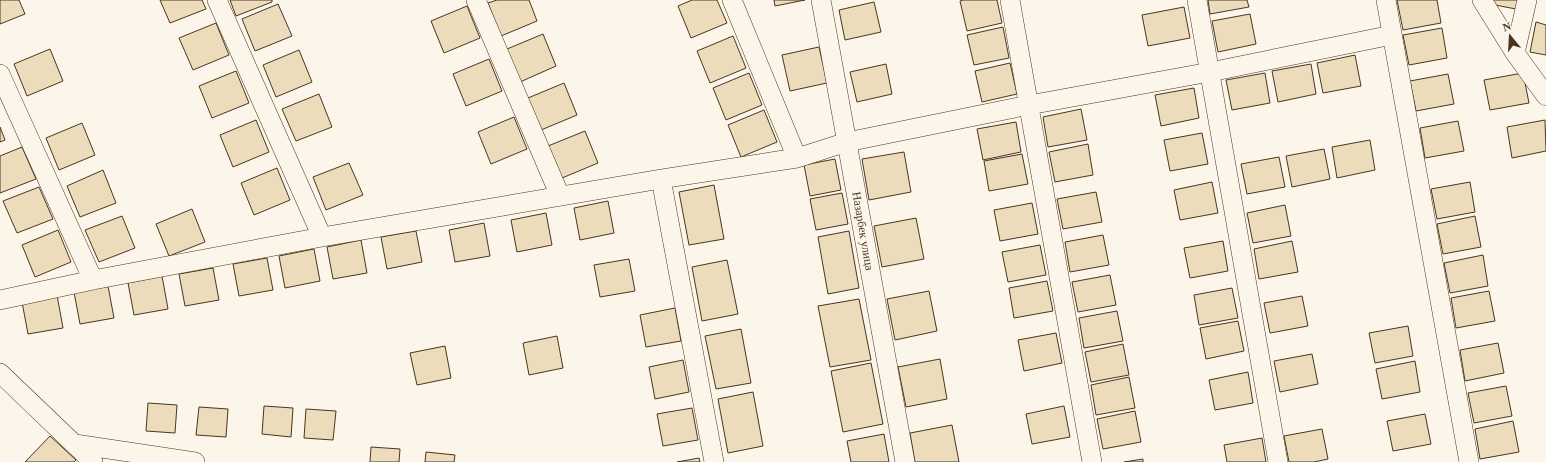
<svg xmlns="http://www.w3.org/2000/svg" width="1546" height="462" viewBox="0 0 1546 462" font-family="'Times New Roman',serif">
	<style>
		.building { fill: #ecdcbc; stroke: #4a3520 }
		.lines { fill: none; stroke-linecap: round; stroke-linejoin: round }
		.minor-casing { stroke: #4a3520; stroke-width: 20 }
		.minor { stroke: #fbf6e9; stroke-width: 19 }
		.labels { text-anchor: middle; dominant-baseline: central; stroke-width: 3; stroke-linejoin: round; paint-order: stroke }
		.street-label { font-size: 12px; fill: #4a3520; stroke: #fbf6e9 }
	</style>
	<rect width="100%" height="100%" fill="#fbf6e9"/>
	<path class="building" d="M 0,0 L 19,0 L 25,14 L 0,24 Z
		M 160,0 L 202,0 L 206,9 L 170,23 Z
		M 230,0 L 272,0 L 272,2 L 236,16 Z
		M 497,0 L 529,0 L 537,21 L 501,36 L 488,3 Z
		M 692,0 L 717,0 L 727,23 L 691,38 L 678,6 Z
		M 774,0 L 805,0 L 775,6 Z
		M 963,0 L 997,0 L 1002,23 L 967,31 L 960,1 Z
		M 1208,0 L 1247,0 L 1249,7 L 1210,14 Z
		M 1397,0 L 1437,0 L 1441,23 L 1403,30 Z
		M 1490,0 L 1524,0 L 1521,10 L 1490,4 Z
		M 874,2 L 881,32 L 845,40 L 839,10 Z
		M 278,4 L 292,36 L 255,51 L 242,19 Z
		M 467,6 L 480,38 L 444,53 L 431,21 Z
		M 1184,7 L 1190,38 L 1148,46 L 1142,15 Z
		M 1250,14 L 1256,44 L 1218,52 L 1212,21 Z
		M 1536,22 L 1546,25 L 1546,55 L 1530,52 Z
		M 216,23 L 229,55 L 193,70 L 179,38 Z
		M 1003,27 L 1009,58 L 974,65 L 967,35 Z
		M 1442,28 L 1447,58 L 1409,65 L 1403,35 Z
		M 543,34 L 556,66 L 520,82 L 507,49 Z
		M 733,36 L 746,68 L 710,83 L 697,51 Z
		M 819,47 L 827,83 L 790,91 L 782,55 Z
		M 50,49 L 63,81 L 27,96 L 14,64 Z
		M 299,50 L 312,82 L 276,97 L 263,65 Z
		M 1355,55 L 1361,86 L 1323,93 L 1317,63 Z
		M 489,59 L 502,91 L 466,106 L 453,74 Z
		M 1010,63 L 1017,94 L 982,102 L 975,71 Z
		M 886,64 L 892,94 L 857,102 L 850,72 Z
		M 1311,64 L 1316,94 L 1278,102 L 1272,71 Z
		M 236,71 L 249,103 L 212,118 L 199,86 Z
		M 749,73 L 762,105 L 726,120 L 713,88 Z
		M 1265,73 L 1270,103 L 1232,110 L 1226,80 Z
		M 1523,73 L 1529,103 L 1490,110 L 1484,80 Z
		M 1448,74 L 1454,104 L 1416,111 L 1410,81 Z
		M 564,83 L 577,115 L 541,130 L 528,98 Z
		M 1194,88 L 1199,118 L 1161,126 L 1155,95 Z
		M 319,94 L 332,127 L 296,141 L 282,109 Z
		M 1081,109 L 1087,140 L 1048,147 L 1043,117 Z
		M 764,110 L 777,142 L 741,157 L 728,125 Z
		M 514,117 L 527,149 L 491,164 L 478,132 Z
		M 256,120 L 269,152 L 233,167 L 220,135 Z
		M 1545,120 L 1546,151 L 1512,158 L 1507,127 Z
		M 1458,121 L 1464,151 L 1425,158 L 1420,128 Z
		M 1016,122 L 1021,152 L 983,160 L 977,129 Z
		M 82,123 L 95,155 L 59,170 L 46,138 Z
		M 0,127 L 5,140 L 0,142 Z
		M 585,131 L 598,163 L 562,178 L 548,146 Z
		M 1202,133 L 1208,164 L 1170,171 L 1164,140 Z
		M 1370,140 L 1375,170 L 1337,178 L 1332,147 Z
		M 1088,144 L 1093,175 L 1055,182 L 1049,152 Z
		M 22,147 L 36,179 L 0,193 L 0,156 Z
		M 1324,149 L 1330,179 L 1292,187 L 1286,156 Z
		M 904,152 L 911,192 L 869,200 L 862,159 Z
		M 1022,154 L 1028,184 L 989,191 L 984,161 Z
		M 1279,157 L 1285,187 L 1247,194 L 1241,164 Z
		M 835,159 L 841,190 L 810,196 L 804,165 Z
		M 349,163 L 363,195 L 326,210 L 313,177 Z
		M 277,168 L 290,200 L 254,215 L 241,183 Z
		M 103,170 L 116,203 L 80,217 L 67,186 Z
		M 1212,182 L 1218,213 L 1180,220 L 1174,190 Z
		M 1470,182 L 1475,212 L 1437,219 L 1431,189 Z
		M 714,185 L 724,239 L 689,245 L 679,192 Z
		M 39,187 L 53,219 L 17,233 L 3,201 Z
		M 1096,192 L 1102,222 L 1063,229 L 1057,199 Z
		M 842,193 L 848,224 L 816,230 L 810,199 Z
		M 608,201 L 614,233 L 580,240 L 574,208 Z
		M 1032,203 L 1038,234 L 1000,241 L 994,210 Z
		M 1285,205 L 1291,236 L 1253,243 L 1247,213 Z
		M 192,209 L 205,242 L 169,256 L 156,224 Z
		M 546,213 L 552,245 L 517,252 L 511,220 Z
		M 122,216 L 135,248 L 99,262 L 85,230 Z
		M 1475,216 L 1481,247 L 1443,254 L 1437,224 Z
		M 916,218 L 924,259 L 882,267 L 874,226 Z
		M 484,223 L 490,256 L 455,262 L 449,230 Z
		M 58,230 L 71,262 L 35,277 L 22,245 Z
		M 416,231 L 422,262 L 387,269 L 381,237 Z
		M 849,231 L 859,288 L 828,294 L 818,237 Z
		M 1103,235 L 1109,265 L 1070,272 L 1065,242 Z
		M 361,240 L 367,273 L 333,279 L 327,247 Z
		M 1223,241 L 1228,271 L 1190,278 L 1184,248 Z
		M 1292,241 L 1298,272 L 1259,279 L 1254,249 Z
		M 1040,245 L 1046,275 L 1008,282 L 1002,252 Z
		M 314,249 L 320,281 L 285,288 L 279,256 Z
		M 1483,255 L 1488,286 L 1450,293 L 1444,263 Z
		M 267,258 L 273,290 L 239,296 L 233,264 Z
		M 629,259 L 635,291 L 600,297 L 594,265 Z
		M 727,260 L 738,314 L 702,321 L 692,267 Z
		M 213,268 L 219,300 L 185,306 L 179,274 Z
		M 1110,275 L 1116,305 L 1078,312 L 1072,282 Z
		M 162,276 L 168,309 L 134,315 L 128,283 Z
		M 1047,281 L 1053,311 L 1014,318 L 1009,288 Z
		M 108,286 L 114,318 L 80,324 L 74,292 Z
		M 1232,288 L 1238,318 L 1199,325 L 1194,295 Z
		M 929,291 L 937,331 L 895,340 L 887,299 Z
		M 1489,291 L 1495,321 L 1456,328 L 1451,298 Z
		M 57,295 L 63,328 L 28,334 L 22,302 Z
		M 1302,296 L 1308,326 L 1270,333 L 1264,303 Z
		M 859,299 L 871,360 L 830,367 L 818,306 Z
		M 675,308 L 681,341 L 646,347 L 640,315 Z
		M 1117,311 L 1123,341 L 1084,348 L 1079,318 Z
		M 1238,321 L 1244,351 L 1206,359 L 1200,328 Z
		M 1408,326 L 1413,356 L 1375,363 L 1369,333 Z
		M 741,329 L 751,383 L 716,389 L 705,336 Z
		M 1056,333 L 1062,363 L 1024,371 L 1018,340 Z
		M 557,336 L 563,368 L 529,375 L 523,343 Z
		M 1498,343 L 1504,373 L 1465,381 L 1460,350 Z
		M 1123,344 L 1129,375 L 1091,382 L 1085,352 Z
		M 445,346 L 451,378 L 417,385 L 410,353 Z
		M 1312,354 L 1318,384 L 1280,392 L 1274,361 Z
		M 940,359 L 947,399 L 906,407 L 898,367 Z
		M 683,360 L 689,392 L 655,399 L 649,367 Z
		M 1415,361 L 1420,392 L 1382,399 L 1376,369 Z
		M 871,363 L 883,424 L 843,432 L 831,371 Z
		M 1248,372 L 1253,403 L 1215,410 L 1209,380 Z
		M 1129,377 L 1135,408 L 1096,415 L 1091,385 Z
		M 1506,386 L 1512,416 L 1474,423 L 1468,393 Z
		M 753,392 L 763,446 L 728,453 L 718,399 Z
		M 148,403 L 177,405 L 175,433 L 146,431 Z
		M 264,406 L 293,408 L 291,437 L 262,434 Z
		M 1064,406 L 1070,437 L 1032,444 L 1026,414 Z
		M 199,407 L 228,409 L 226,437 L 196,435 Z
		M 692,408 L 698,440 L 663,446 L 657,414 Z
		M 306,409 L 336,411 L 333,440 L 304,438 Z
		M 1135,411 L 1141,442 L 1103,449 L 1097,419 Z
		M 1425,414 L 1431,444 L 1393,451 L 1387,421 Z
		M 1513,421 L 1519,452 L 1480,459 L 1475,429 Z
		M 952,425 L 959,462 L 915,462 L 910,433 Z
		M 1322,429 L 1328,459 L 1314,462 L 1289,462 L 1284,436 Z
		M 884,434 L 889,462 L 851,462 L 847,441 Z
		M 50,436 L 76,460 L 74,462 L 25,462 Z
		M 1262,438 L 1266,462 L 1227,462 L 1224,445 Z
		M 371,447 L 400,449 L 399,462 L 370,462 Z
		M 426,452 L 455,455 L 454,462 L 425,462 Z
		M 699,458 L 700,462 L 677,462 Z
		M 1143,459 L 1143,462 L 1124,462 Z"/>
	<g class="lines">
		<defs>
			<path id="minor" d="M 217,0 L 322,237
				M 476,0 L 560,196
				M 732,0 L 797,158
				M 821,0 L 905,462
				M 1010,0 L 1092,462
				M 1197,0 L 1278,462
				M 1386,0 L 1469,462
				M 1482,0 L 1515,53 L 1546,96
				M 1515,53 L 1527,0
				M 0,74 L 93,280
				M 661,179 L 714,462
				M 0,300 L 93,280 L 322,237 L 661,179 L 797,158 L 847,142 L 1029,105 L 1210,72 L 1392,35
				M 0,373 L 93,462
				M 75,444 L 195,462"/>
		</defs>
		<use href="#minor" class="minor-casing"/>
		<use href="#minor" class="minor"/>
	</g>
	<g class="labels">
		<g class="street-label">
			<text transform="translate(863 231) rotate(80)">Назарбек улица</text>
		</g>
	</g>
	<g transform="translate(1510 36) rotate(342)" stroke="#fbf6e9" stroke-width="3" paint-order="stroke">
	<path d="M0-3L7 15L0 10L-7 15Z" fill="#4a3520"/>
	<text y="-6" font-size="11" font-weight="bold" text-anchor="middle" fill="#4a3520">N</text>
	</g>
</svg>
